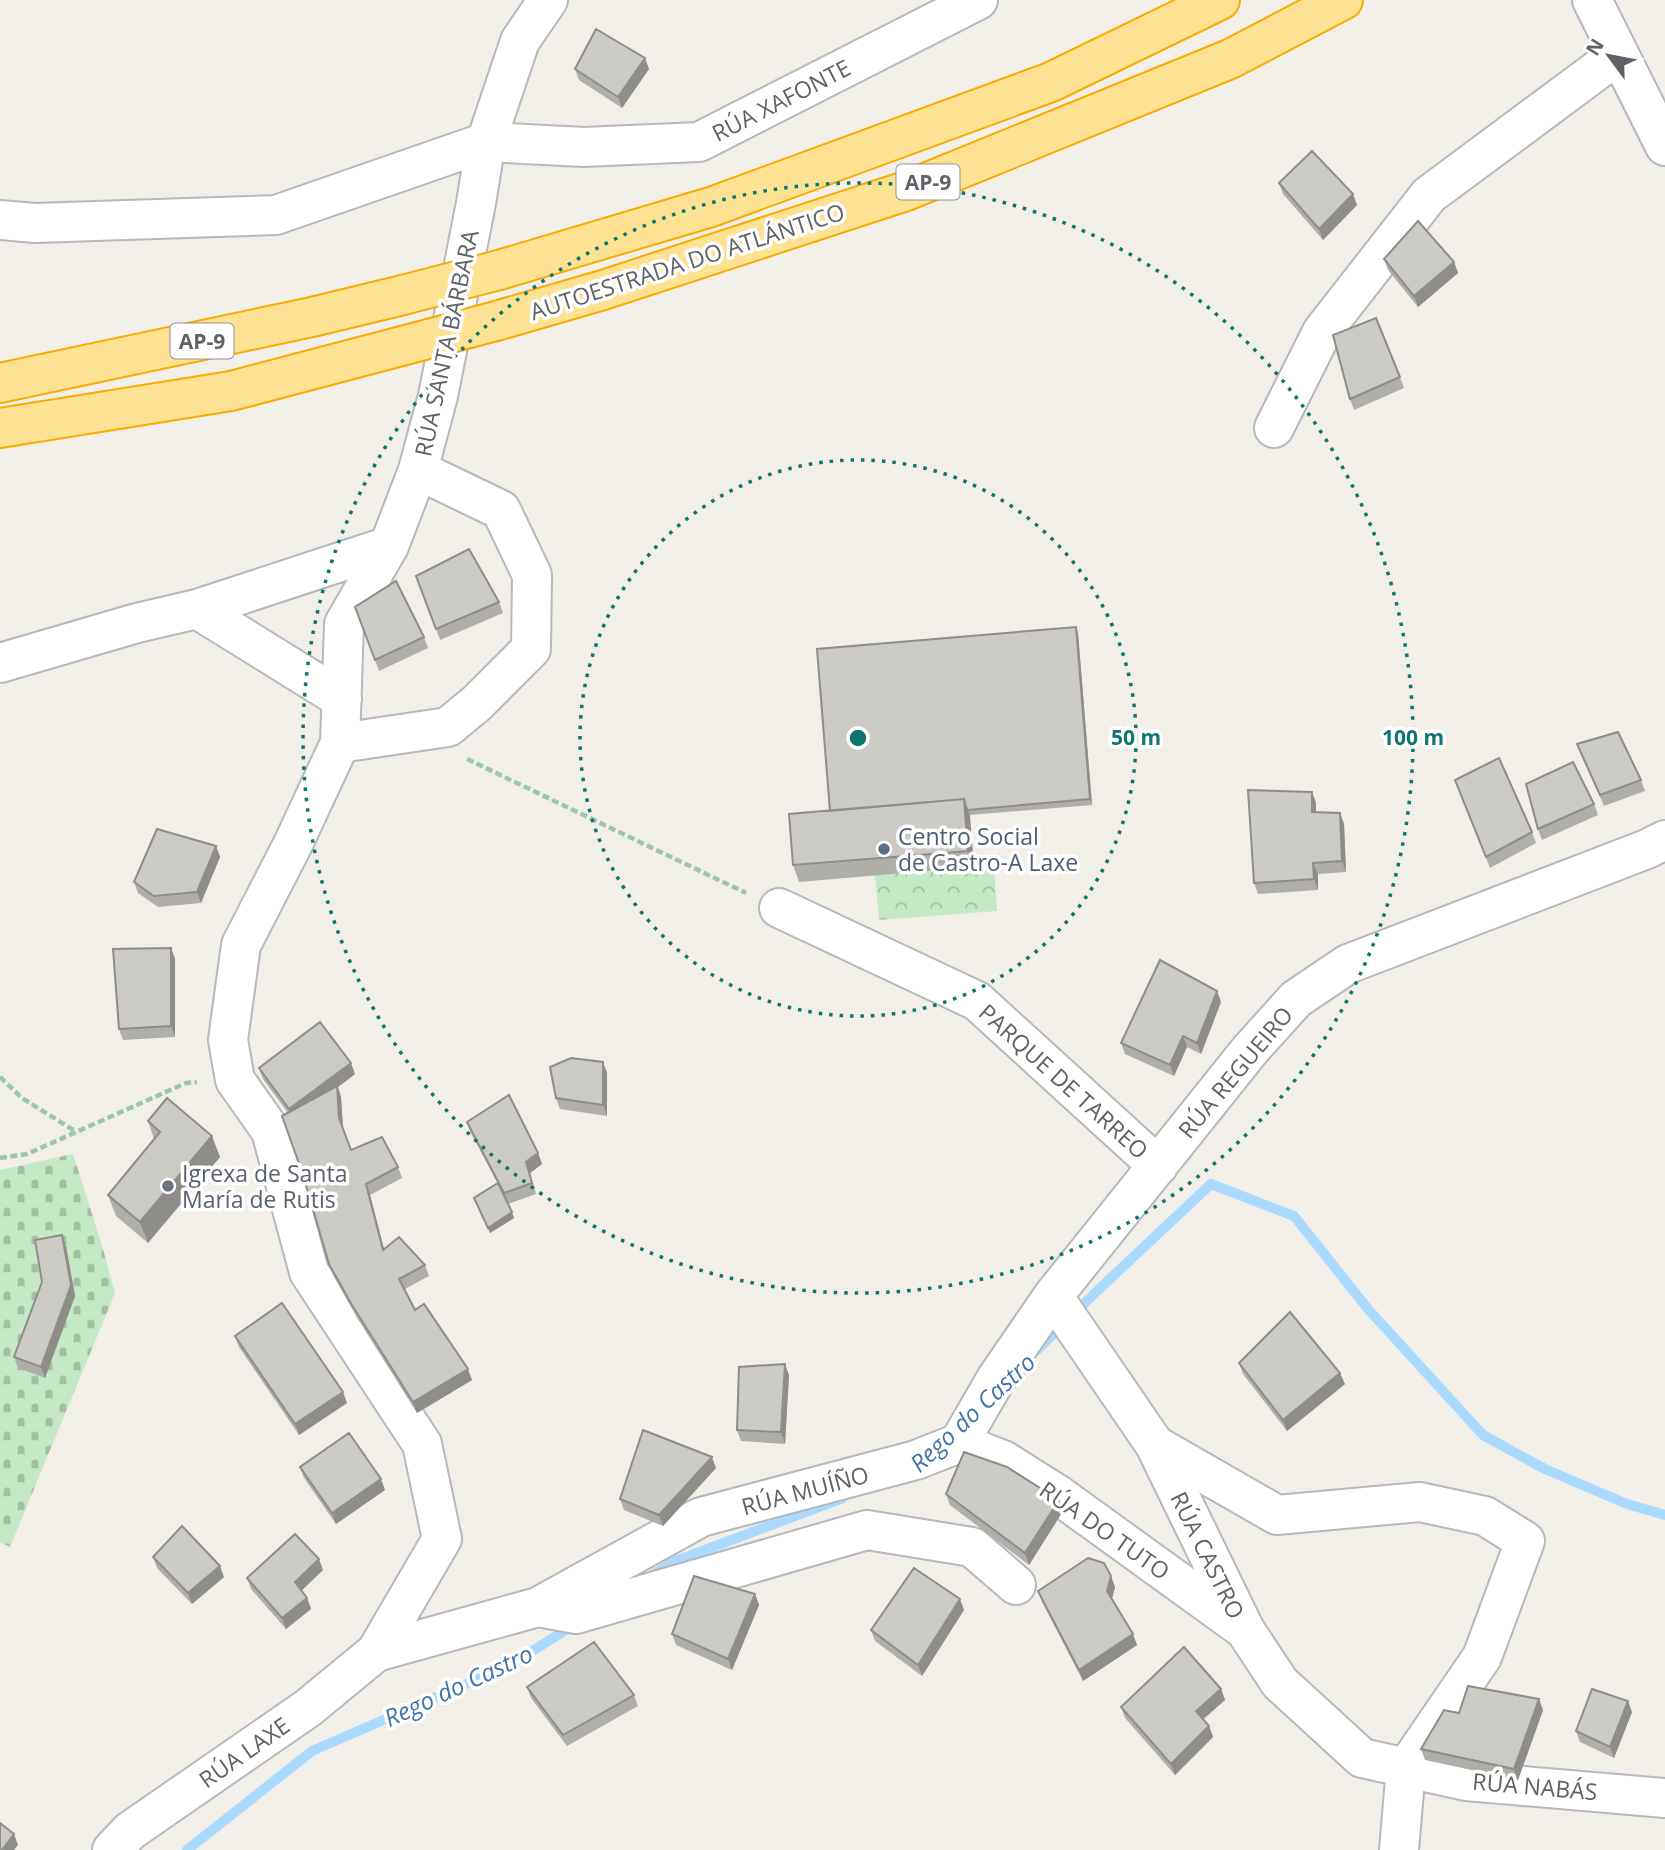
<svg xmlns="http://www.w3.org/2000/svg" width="1665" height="1850" viewBox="0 0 1665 1850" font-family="'Open Sans',sans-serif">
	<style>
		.cemetery { fill: url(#cemetery-stones) }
		.park { fill: url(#park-crowns) }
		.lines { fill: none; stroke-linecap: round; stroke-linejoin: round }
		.stream { stroke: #aadaff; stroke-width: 10 }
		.minor-casing { stroke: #b5b8bc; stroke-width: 42 }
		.highway-casing { stroke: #f9ab00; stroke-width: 42 }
		.path { stroke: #9cc7a9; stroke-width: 4.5; stroke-dasharray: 7 3.5; stroke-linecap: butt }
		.minor { stroke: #fff; stroke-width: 38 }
		.highway { stroke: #fde293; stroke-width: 38 }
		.highway-bridge-casing { stroke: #f9ab00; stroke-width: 42; stroke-linecap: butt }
		.highway-bridge { stroke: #fde293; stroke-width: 38 }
		.wall { fill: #afaea9 }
		.shaded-wall { fill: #8f8d8a }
		.building { fill: #cccac5; stroke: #8f8d8a; stroke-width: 2 }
		.ring { fill: none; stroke: #0f766e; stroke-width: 3.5; stroke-dasharray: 3.5 7 }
		.service-dot { fill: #5c6f8a; stroke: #fff; stroke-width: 2.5 }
		.worship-dot { fill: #6b7280; stroke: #fff; stroke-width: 2.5 }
		.labels { text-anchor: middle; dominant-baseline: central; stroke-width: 7; stroke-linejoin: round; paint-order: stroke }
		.shield { fill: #fff; stroke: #8f9295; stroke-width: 2 }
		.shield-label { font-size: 21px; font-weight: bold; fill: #5f6368 }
		.street-label { font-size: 23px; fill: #5f6368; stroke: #fff }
		.service-label { font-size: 23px; fill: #4e5e75; stroke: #fff; text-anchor: start }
		.worship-label { font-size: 23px; fill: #5b616d; stroke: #fff; text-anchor: start }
		.water-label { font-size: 24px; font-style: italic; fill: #4174aa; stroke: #fff }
		.centre { fill: #0f766e; stroke: #fff; stroke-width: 3.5 }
		.ring-label { font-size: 21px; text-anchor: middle; font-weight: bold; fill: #0f766e; stroke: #fff; stroke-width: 7; stroke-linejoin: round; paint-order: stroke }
	</style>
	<defs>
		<pattern id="cemetery-stones" width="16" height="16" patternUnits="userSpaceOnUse" patternTransform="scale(1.75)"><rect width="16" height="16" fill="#c5e8c5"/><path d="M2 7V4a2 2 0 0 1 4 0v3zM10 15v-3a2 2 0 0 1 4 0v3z" fill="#a3c0a4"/></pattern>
		<pattern id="park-crowns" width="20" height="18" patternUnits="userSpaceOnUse" patternTransform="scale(1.75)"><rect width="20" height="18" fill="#c5e8c5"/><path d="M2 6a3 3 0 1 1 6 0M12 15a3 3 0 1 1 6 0" fill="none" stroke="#a3c0a4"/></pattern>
	</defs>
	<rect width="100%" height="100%" fill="#f1efe8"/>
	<path class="cemetery" d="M 73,1154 L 101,1242 L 115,1293 L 10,1547 L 0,1542 L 0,1170 Z"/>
	<path class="park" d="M 994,866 L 997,911 L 879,920 L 875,875 Z"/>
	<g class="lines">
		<path class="stream" d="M 1036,1351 L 1096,1292 L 1211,1184 L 1294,1216 L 1368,1309 L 1483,1435 L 1545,1469 L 1627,1504 L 1665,1515
			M 651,1576 L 673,1562 L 843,1498
			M 187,1850 L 312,1751 L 512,1664 L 575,1624"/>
		<defs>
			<path id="minor" d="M 1592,0 L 1665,146
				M 0,220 L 35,223 L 276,215 L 486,142 L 584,147 L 699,142 L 978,0
				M 1274,428 L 1322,332 L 1429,195 L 1619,54
				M 197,609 L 342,699
				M 0,663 L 137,623 L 197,609 L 389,546
				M 340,743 L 448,727 L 477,703 L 531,649 L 532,575 L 501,510 L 418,470
				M 779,908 L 977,1001 L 1158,1166
				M 1053,1296 L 1155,1445 L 1245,1630 L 1280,1683 L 1362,1758 L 1466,1781 L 1665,1798
				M 959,1443 L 1003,1460 L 1057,1494 L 1241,1627
				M 1155,1445 L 1277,1515 L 1420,1502 L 1485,1516 L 1525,1541 L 1482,1657 L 1406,1768 L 1399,1850
				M 538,1607 L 576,1614 L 867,1530 L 972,1547 L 1016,1585
				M 376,1652 L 538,1607 L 701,1517 L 916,1460 L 959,1443 L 996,1379 L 1053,1296 L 1250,1050 L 1296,999 L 1348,964 L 1647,849 L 1665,840
				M 112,1850 L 130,1831 L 308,1708 L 376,1652 L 442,1539 L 422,1444 L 309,1272 L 271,1131 L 235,1080 L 228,1040 L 241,945 L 293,844 L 340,743 L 344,624 L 389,546 L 418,470 L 438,396 L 476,203 L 486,142 L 520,41 L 548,0"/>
			<path id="highway" d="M 499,270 L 711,207 L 1051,82 L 1220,0
				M 496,321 L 603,290 L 906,191 L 1230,59 L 1343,0
				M 0,383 L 312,317 L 403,295
				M 0,428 L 231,391 L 398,347"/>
		</defs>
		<use href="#minor" class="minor-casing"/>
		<use href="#highway" class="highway-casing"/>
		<path class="path" d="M 467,759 L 746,893
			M 0,1077 L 22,1098 L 75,1131
			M 0,1158 L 27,1154 L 186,1083 L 197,1082"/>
		<use href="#minor" class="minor"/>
		<use href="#highway" class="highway"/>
		<defs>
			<path id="highway-bridge" d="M 403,295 L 499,270
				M 398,347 L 496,321"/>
		</defs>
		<use href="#highway-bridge" class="highway-bridge-casing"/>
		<use href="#highway-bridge" class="highway-bridge"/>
	</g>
	<path class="wall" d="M 575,69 L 649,69 L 622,108 L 579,80 Z
		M 1279,183 L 1357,205 L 1323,240 L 1283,194 Z
		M 1384,259 L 1454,262 L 1458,273 L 1418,307 L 1388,270 Z
		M 1400,377 L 1404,388 L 1354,410 L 1350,399 Z
		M 416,576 L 499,602 L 503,613 L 440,640 Z
		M 355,607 L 424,637 L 428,648 L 379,671 Z
		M 1078,633 L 1092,805 L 969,815 L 974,867 L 799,882 L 793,865 L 830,811 Z
		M 1577,744 L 1641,780 L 1645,791 L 1604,806 Z
		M 1455,780 L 1532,832 L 1536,843 L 1490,868 Z
		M 1312,792 L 1316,803 L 1316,812 L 1344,824 L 1346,872 L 1318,874 L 1318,890 L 1258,894 L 1254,883 Z
		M 1594,804 L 1598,815 L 1542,840 L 1538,829 Z
		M 216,846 L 220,857 L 201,903 L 158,907 L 138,893 L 134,882 Z
		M 171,948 L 175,959 L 175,1037 L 123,1040 L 119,1029 Z
		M 1221,1002 L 1201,1054 L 1187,1047 L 1174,1076 L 1125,1054 L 1121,1043 Z
		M 603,1062 L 607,1073 L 607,1116 L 560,1109 L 556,1098 Z
		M 259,1068 L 355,1074 L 338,1087 L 341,1097 L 343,1128 L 351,1150 L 398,1167 L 402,1178 L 370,1195 L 384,1249 L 425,1265 L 429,1276 L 405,1289 L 415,1310 L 472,1380 L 417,1413 L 356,1316 L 333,1275 L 329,1264 L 288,1113 L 263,1079 Z
		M 148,1121 L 220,1157 L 148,1243 L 116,1216 L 108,1195 L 154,1139 Z
		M 467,1122 L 538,1153 L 542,1164 L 530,1173 L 536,1194 L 508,1204 L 514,1218 L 490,1233 L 474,1198 L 498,1184 L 471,1133 Z
		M 66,1246 L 75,1296 L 45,1378 L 18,1368 L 14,1357 Z
		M 235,1336 L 347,1403 L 299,1435 L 239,1347 Z
		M 1239,1363 L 1345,1384 L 1287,1431 L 1243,1374 Z
		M 789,1375 L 785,1444 L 741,1441 L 737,1430 Z
		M 300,1467 L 385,1490 L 336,1524 L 304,1478 Z
		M 716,1468 L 663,1526 L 624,1510 L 620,1499 Z
		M 946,1494 L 1063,1511 L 1029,1565 L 950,1505 Z
		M 153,1557 L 224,1577 L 192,1604 L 157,1568 Z
		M 323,1570 L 301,1591 L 307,1598 L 311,1609 L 286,1629 L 251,1589 L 247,1578 Z
		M 1115,1587 L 1112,1599 L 1137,1645 L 1083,1681 L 1042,1602 L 1038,1591 Z
		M 755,1594 L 759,1605 L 732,1670 L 676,1645 L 672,1634 Z
		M 964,1610 L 922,1676 L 875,1641 L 871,1630 Z
		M 527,1687 L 634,1695 L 638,1706 L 567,1746 L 531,1698 Z
		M 1221,1689 L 1225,1700 L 1203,1719 L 1209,1726 L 1213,1737 L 1175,1775 L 1125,1718 L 1121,1707 Z
		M 1543,1710 L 1518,1780 L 1425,1760 L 1421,1749 L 1459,1713 Z
		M 1632,1712 L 1614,1758 L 1580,1742 L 1576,1731 Z"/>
	<path class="shaded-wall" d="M 645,58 L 649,69 L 622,108 L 618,97 Z
		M 1353,194 L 1357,205 L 1323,240 L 1319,229 Z
		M 1454,262 L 1458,273 L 1418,307 L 1414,296 Z
		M 1076,627 L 1078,633 L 1092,805 L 1090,799 Z
		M 1312,792 L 1316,803 L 1316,823 L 1312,812 Z
		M 964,799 L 970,816 L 974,867 L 968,851 Z
		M 1340,813 L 1344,824 L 1346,872 L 1342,861 Z
		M 216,846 L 220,857 L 201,903 L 197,892 Z
		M 1313,863 L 1318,874 L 1318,890 L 1314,879 Z
		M 171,948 L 175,959 L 175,1037 L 171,1026 Z
		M 1217,991 L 1221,1002 L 1201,1054 L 1197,1043 Z
		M 1183,1036 L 1187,1047 L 1174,1076 L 1170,1065 Z
		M 603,1062 L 607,1073 L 607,1116 L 603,1105 Z
		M 351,1063 L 355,1074 L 338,1087 L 341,1097 L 343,1129 L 293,1120 L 289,1109 Z
		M 212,1136 L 220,1157 L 148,1243 L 140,1222 Z
		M 538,1153 L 542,1164 L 530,1173 L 536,1194 L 526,1162 Z
		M 366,1184 L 370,1195 L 387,1261 L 383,1250 Z
		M 512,1212 L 514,1218 L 490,1233 L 488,1228 Z
		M 62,1235 L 66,1246 L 75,1296 L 45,1378 L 41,1367 Z
		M 785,1364 L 789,1375 L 785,1444 L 781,1432 Z
		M 468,1369 L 472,1380 L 417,1413 L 413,1402 Z
		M 1340,1373 L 1345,1384 L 1287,1431 L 1283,1420 Z
		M 343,1392 L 347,1403 L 299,1435 L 295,1424 Z
		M 712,1457 L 716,1468 L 663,1526 L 659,1515 Z
		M 381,1479 L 385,1490 L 336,1524 L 332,1513 Z
		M 1059,1500 L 1063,1511 L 1029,1565 L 1025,1553 Z
		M 319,1559 L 323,1570 L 299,1593 L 295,1582 Z
		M 220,1566 L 224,1577 L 192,1604 L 188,1593 Z
		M 1111,1576 L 1115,1587 L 1111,1602 L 1107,1591 Z
		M 755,1594 L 759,1605 L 732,1670 L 728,1659 Z
		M 307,1598 L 311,1609 L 286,1629 L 282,1618 Z
		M 960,1599 L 964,1610 L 922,1676 L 918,1665 Z
		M 1133,1634 L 1137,1645 L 1083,1681 L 1079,1670 Z
		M 1221,1689 L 1225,1700 L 1200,1722 L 1196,1711 Z
		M 1539,1699 L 1543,1710 L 1518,1780 L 1514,1769 Z
		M 1628,1701 L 1632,1712 L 1614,1758 L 1610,1747 Z
		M 1209,1726 L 1213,1737 L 1175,1775 L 1171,1764 Z
		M 14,1834 L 18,1845 L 14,1850 L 2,1850 Z"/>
	<path class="building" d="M 596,29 L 645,58 L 618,97 L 575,69 Z
		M 1312,151 L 1353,194 L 1319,229 L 1279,183 Z
		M 1418,221 L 1454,262 L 1414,296 L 1384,259 Z
		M 1376,318 L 1400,377 L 1350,399 L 1333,335 Z
		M 469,549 L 499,602 L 436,629 L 416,576 Z
		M 396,581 L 424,637 L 375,660 L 355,607 Z
		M 1076,627 L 1090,799 L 967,810 L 964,799 L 830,811 L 817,649 Z
		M 1618,732 L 1641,780 L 1600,795 L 1577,744 Z
		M 1499,758 L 1532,832 L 1486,857 L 1455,780 Z
		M 1573,762 L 1594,804 L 1538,829 L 1526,784 Z
		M 1248,790 L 1312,792 L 1312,812 L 1340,813 L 1342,861 L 1313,863 L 1314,879 L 1254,883 Z
		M 964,799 L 968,851 L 793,865 L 789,814 Z
		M 157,829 L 216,846 L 197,892 L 154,896 L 134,882 Z
		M 171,948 L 171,1026 L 119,1029 L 113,949 Z
		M 1160,960 L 1217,991 L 1197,1043 L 1183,1036 L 1170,1065 L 1121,1043 Z
		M 320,1022 L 351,1063 L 289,1109 L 259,1068 Z
		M 571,1058 L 603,1062 L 603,1105 L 556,1098 L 550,1067 Z
		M 337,1086 L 339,1118 L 351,1150 L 382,1137 L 398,1167 L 366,1184 L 383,1250 L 399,1237 L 425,1265 L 399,1279 L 415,1310 L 424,1304 L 468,1369 L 413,1402 L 352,1305 L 329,1264 L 302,1172 L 282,1116 Z
		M 509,1095 L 538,1153 L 526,1162 L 532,1183 L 504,1193 L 467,1122 Z
		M 167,1098 L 212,1136 L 140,1222 L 108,1195 L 160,1132 L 148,1121 Z
		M 498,1183 L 512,1212 L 488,1228 L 474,1198 Z
		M 62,1235 L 71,1285 L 41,1367 L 14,1357 L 42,1282 L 35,1240 Z
		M 282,1303 L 343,1392 L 295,1424 L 235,1336 Z
		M 1290,1312 L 1340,1373 L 1283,1420 L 1239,1363 Z
		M 785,1364 L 781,1432 L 737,1430 L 739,1367 Z
		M 643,1430 L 712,1457 L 659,1515 L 620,1499 Z
		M 349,1433 L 381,1479 L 332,1513 L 300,1467 Z
		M 964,1452 L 1007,1467 L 1059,1500 L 1025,1553 L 946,1494 Z
		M 182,1526 L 220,1566 L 188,1593 L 153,1557 Z
		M 295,1534 L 319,1559 L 295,1582 L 307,1598 L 282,1618 L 247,1578 Z
		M 1088,1558 L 1104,1563 L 1111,1576 L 1107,1591 L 1133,1634 L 1079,1670 L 1038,1591 Z
		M 914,1568 L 960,1599 L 918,1665 L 871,1630 Z
		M 694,1576 L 755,1594 L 728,1659 L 672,1634 Z
		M 594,1642 L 634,1695 L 563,1735 L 527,1687 Z
		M 1184,1647 L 1221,1689 L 1196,1711 L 1209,1726 L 1171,1764 L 1121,1707 Z
		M 1468,1686 L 1539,1699 L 1514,1769 L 1421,1749 L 1444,1710 L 1459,1713 Z
		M 1592,1689 L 1628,1701 L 1610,1747 L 1576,1731 Z
		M 0,1823 L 14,1834 L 2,1850 L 0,1850 Z"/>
	<g class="ring">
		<circle cx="858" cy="738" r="278"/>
		<circle cx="858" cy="738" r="555"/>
	</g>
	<circle class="service-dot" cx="884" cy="849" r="7"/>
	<circle class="worship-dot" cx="168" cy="1186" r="7"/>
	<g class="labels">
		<g class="shield">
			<rect x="896.5" y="164.5" width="63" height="35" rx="5"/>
			<rect x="170.5" y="323.5" width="63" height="35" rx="5"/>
		</g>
		<g class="shield-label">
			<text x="928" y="182">AP-9</text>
			<text x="202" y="341">AP-9</text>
		</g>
		<g class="street-label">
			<text transform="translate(781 100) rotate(-27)">RÚA XAFONTE</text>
			<text transform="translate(687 261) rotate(-18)">AUTOESTRADA DO ATLÁNTICO</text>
			<text transform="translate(446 343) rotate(-78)">RÚA SANTA BÁRBARA</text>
			<text transform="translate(1235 1072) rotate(-50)">RÚA REGUEIRO</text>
			<text transform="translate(1064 1081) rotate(42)">PARQUE DE TARREO</text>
			<text transform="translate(805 1490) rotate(-15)">RÚA MUÍÑO</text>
			<text transform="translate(1105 1530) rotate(35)">RÚA DO TUTO</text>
			<text transform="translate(1208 1555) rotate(64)">RÚA CASTRO</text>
			<text transform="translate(244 1752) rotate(-35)">RÚA LAXE</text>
			<text transform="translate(1535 1786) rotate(5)">RÚA NABÁS</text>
		</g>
		<g class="service-label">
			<text x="898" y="836">Centro Social<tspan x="898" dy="26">de Castro-A Laxe</tspan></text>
		</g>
		<g class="worship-label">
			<text x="182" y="1173">Igrexa de Santa<tspan x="182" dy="26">María de Rutis</tspan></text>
		</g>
		<g class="water-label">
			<text transform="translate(972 1412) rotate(-43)">Rego do Castro</text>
			<text transform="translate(458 1685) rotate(-25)">Rego do Castro</text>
		</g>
	</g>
	<circle cx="858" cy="738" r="10" class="centre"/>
	<g class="ring-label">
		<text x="1136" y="745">50 m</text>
		<text x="1413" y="745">100 m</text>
	</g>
	<g transform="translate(1609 56) rotate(302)" stroke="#ffffff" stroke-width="5" paint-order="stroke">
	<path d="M0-5L12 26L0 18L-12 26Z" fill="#5f6368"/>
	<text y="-10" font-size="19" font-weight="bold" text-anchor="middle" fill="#5f6368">N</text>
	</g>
</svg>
